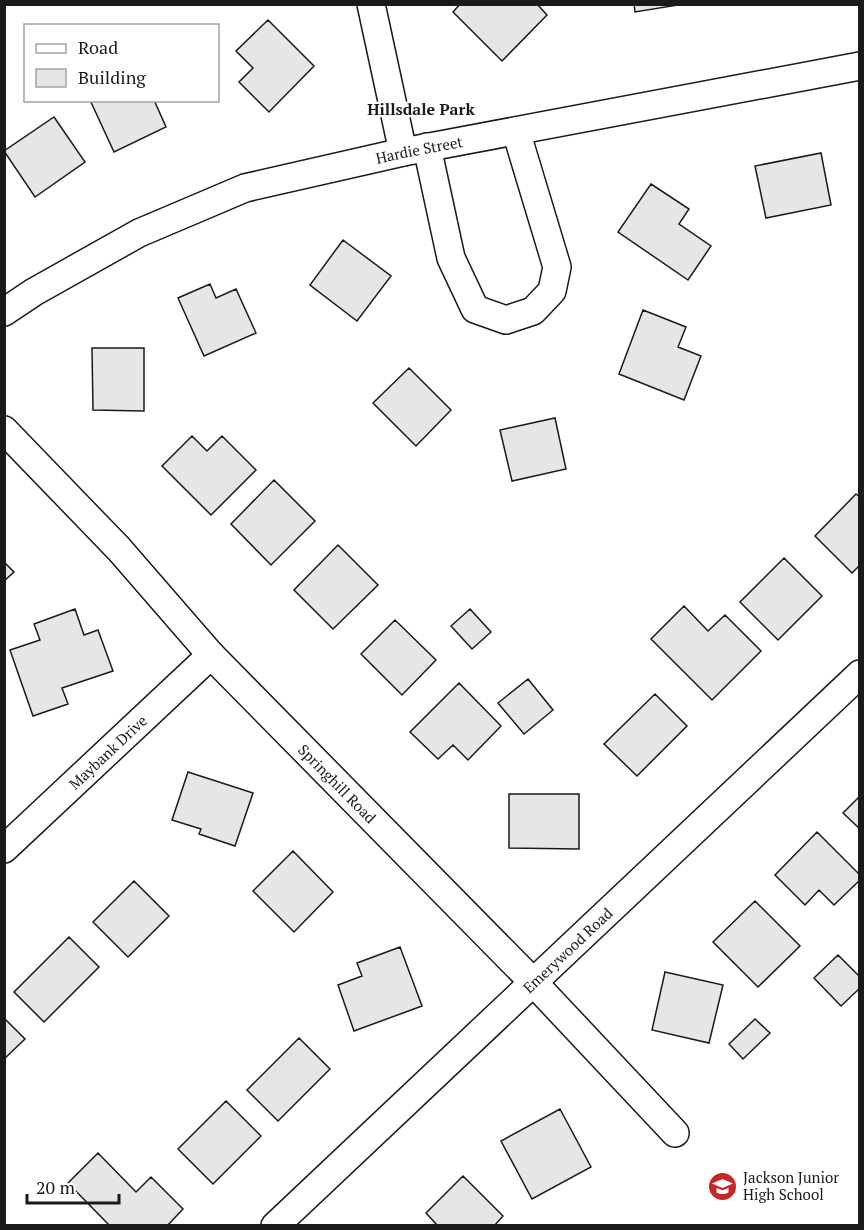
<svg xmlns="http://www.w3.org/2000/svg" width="864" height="1230" viewBox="0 0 864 1230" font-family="'PT Serif',serif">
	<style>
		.building { fill: #e6e6e6; stroke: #1a1a1a; stroke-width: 1.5 }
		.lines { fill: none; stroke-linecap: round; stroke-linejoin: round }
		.street-casing { stroke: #1a1a1a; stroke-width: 30 }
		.street { stroke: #fff; stroke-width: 27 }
		.labels { text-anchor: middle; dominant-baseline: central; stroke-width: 4.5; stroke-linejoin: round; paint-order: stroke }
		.street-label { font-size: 15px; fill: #1a1a1a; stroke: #fff }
		.poi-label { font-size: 15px; fill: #1a1a1a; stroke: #fff; text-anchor: start }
		.neighbourhood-label { font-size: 16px; font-weight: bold; fill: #1a1a1a; stroke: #fff }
	</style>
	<rect width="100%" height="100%" fill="#fff"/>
	<path class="building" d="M 460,4 L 537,4 L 547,15 L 502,61 L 453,12 Z
		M 634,4 L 684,4 L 635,12 Z
		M 268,20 L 314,66 L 269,112 L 239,82 L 253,68 L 236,51 Z
		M 90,100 L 154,100 L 166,127 L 114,152 Z
		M 54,117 L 85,162 L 35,197 L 4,151 Z
		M 821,153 L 831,205 L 766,218 L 755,166 Z
		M 651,184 L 689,209 L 679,224 L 711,246 L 688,280 L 618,232 Z
		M 343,240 L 391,276 L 357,321 L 310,285 Z
		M 210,284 L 216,298 L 236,289 L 256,333 L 204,356 L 178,298 Z
		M 643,310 L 686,327 L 678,347 L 701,356 L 684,400 L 619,374 Z
		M 92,348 L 144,348 L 144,411 L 93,410 Z
		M 409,368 L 451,410 L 416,446 L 373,403 Z
		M 555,418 L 566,469 L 512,481 L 500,430 Z
		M 192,436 L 207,451 L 222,436 L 256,470 L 211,515 L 162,466 Z
		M 274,480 L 315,521 L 271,565 L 231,524 Z
		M 856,494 L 860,497 L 860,565 L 852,573 L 815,536 Z
		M 338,545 L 378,585 L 333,629 L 294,590 Z
		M 784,558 L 822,596 L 778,640 L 740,602 Z
		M 4,562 L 14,572 L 4,581 Z
		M 684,606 L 708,631 L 725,615 L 761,651 L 712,700 L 651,639 Z
		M 75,609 L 84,635 L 98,630 L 113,671 L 62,688 L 68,704 L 33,716 L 10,650 L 40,640 L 34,624 Z
		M 470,609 L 491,632 L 472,649 L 451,626 Z
		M 395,620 L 436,660 L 402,695 L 361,654 Z
		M 528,679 L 553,710 L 524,734 L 498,703 Z
		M 459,683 L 501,726 L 468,760 L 453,745 L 438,759 L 410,732 Z
		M 655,694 L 687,726 L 637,776 L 604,744 Z
		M 188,772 L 253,793 L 235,846 L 199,834 L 201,829 L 172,820 Z
		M 509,794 L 579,794 L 579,849 L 509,848 Z
		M 860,796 L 860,829 L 843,813 Z
		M 817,832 L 860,875 L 860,880 L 834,905 L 819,890 L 805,905 L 775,875 Z
		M 293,851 L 333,892 L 294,932 L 253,891 Z
		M 134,881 L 169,916 L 128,957 L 93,922 Z
		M 755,901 L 800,946 L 758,987 L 713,942 Z
		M 69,937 L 99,967 L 44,1022 L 14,992 Z
		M 400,947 L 422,1006 L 354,1031 L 338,985 L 362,976 L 357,963 Z
		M 838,955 L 860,977 L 860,988 L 841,1006 L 814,978 Z
		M 665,972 L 723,985 L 709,1043 L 652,1030 Z
		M 4,1018 L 25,1039 L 4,1059 Z
		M 755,1019 L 770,1033 L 743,1059 L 729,1044 Z
		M 299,1038 L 330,1069 L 278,1121 L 247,1090 Z
		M 226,1101 L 261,1136 L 213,1184 L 178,1149 Z
		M 560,1109 L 591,1167 L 532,1199 L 501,1141 Z
		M 98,1153 L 136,1192 L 151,1177 L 183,1209 L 167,1226 L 110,1226 L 68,1183 Z
		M 463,1176 L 503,1216 L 494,1226 L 438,1226 L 426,1213 Z"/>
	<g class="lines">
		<defs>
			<g id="street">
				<path d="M 371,4 L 403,152"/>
				<path d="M 427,147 L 451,258 L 475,309 L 506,320 L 533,311 L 552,291 L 557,267 L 516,131"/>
				<path id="s1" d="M 4,312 L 34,292 L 139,233 L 245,188 L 403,152 L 860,66"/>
				<path id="s2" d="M 4,430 L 119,549 L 211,655 L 533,982 L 675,1133"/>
				<path id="s3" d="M 4,849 L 211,655"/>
				<path id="s4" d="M 275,1226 L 860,674"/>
			</g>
		</defs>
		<use href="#street" class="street-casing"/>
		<use href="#street" class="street"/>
	</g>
	<defs>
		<symbol id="school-disc" viewBox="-11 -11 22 22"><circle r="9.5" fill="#c62828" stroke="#fff"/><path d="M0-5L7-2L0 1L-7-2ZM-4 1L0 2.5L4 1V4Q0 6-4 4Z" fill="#fff"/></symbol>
	</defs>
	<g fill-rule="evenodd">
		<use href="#school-disc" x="706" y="1170" width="33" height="33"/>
	</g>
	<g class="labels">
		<g class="street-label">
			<text stroke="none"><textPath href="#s1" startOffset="450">Hardie Street</textPath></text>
			<text stroke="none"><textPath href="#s3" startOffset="142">Maybank Drive</textPath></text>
			<text stroke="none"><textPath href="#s2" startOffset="486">Springhill Road</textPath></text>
			<text stroke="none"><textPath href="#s4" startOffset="402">Emerywood Road</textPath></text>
		</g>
		<g class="poi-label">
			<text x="743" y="1177">Jackson Junior<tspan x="743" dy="17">High School</tspan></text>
		</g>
		<g class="neighbourhood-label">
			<text x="421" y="109">Hillsdale Park</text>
		</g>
	</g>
	<rect width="864" height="1230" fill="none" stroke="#1a1a1a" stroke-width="12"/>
	<rect x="24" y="24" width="195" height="78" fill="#ffffff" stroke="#a3a3a3" stroke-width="1.5"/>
	<rect x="36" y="44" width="30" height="9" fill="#ffffff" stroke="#a3a3a3" stroke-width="1.5"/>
	<text x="78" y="54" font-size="18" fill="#1a1a1a">Road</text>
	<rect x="36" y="69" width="30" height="18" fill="#e6e6e6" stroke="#a3a3a3" stroke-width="1.5"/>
	<text x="78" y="84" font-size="18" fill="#1a1a1a">Building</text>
	<path d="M27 1194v9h92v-9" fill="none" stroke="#1a1a1a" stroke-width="3"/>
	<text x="36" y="1194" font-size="18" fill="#1a1a1a" stroke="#ffffff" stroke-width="4.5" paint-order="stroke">20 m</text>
</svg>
